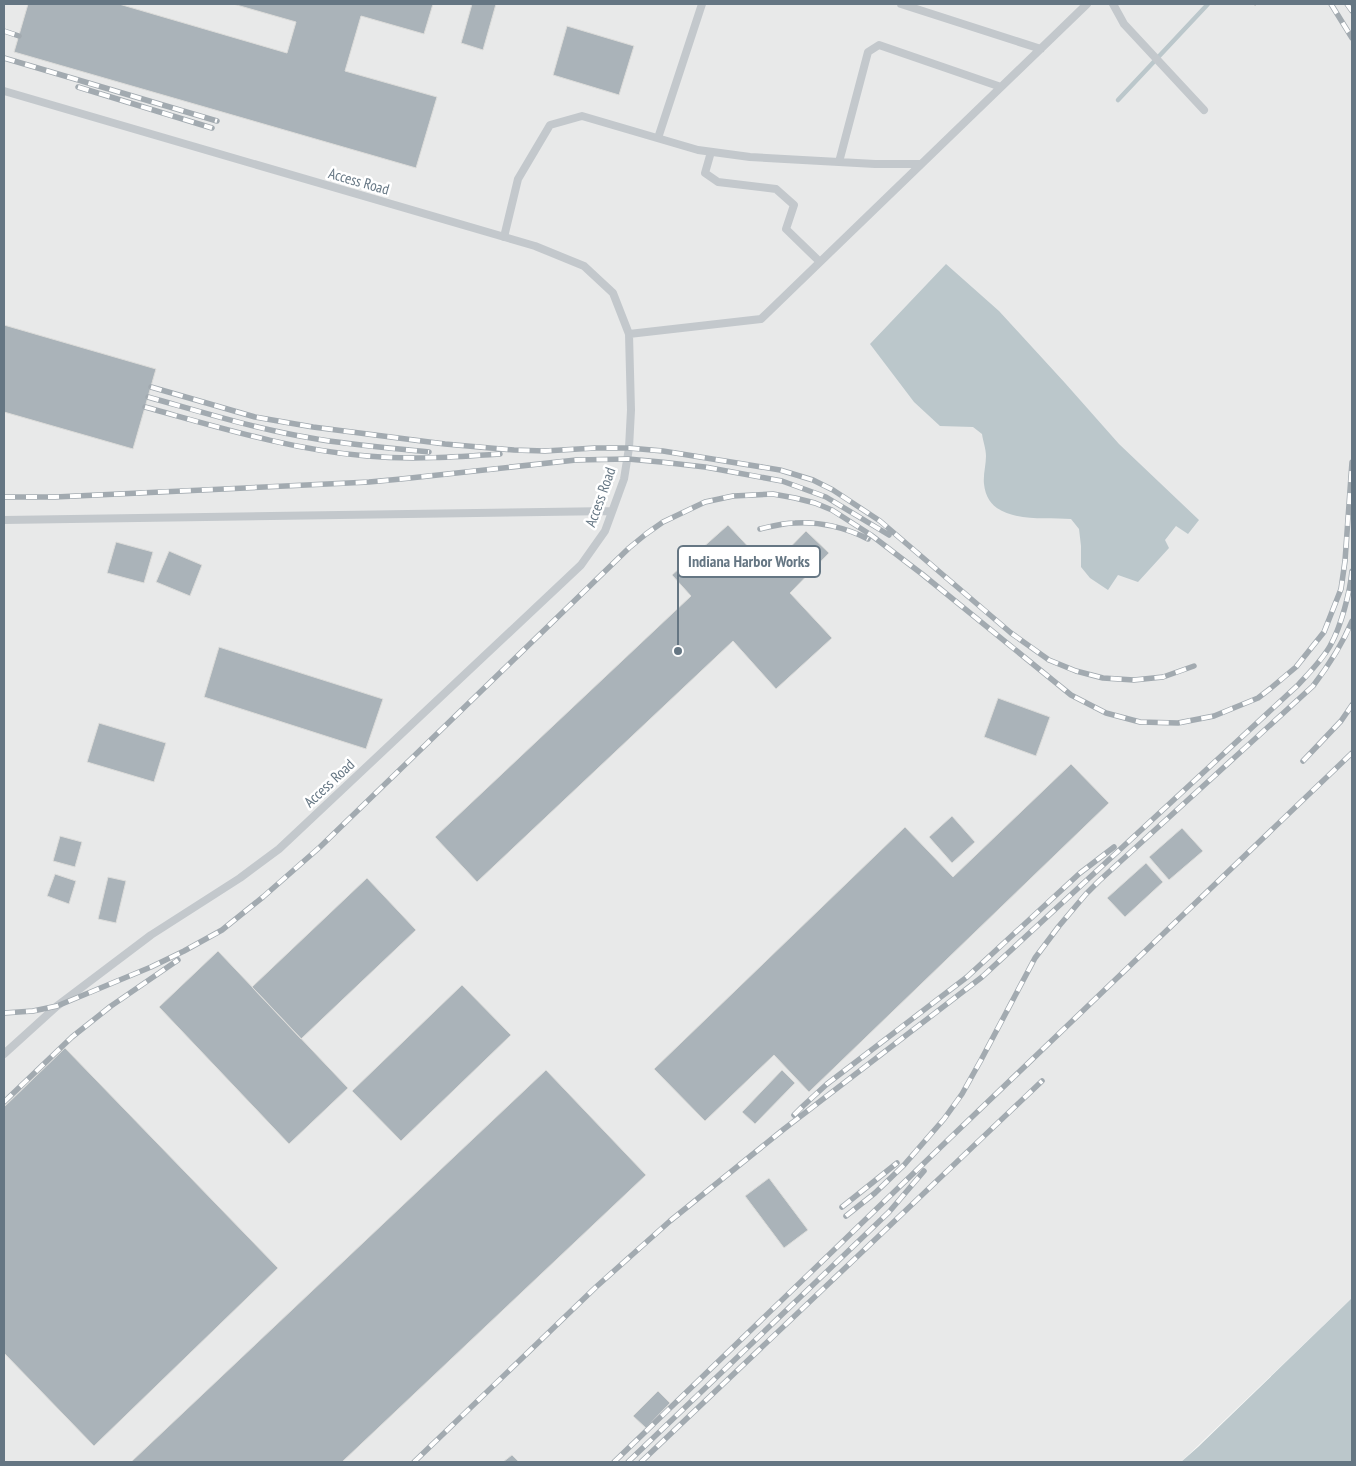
<svg xmlns="http://www.w3.org/2000/svg" width="1356" height="1466" viewBox="0 0 1356 1466" font-family="'PT Sans Narrow',sans-serif">
	<style>
		.built { fill: #e8e9e9 }
		.water { fill: #bbc7cb }
		.lines { fill: none; stroke-linecap: round; stroke-linejoin: round }
		.stream { stroke: #bbc7cb; stroke-width: 4.5 }
		.building { fill: #aab3b9; stroke: #dcdcda }
		.path { stroke: #bbbfc2; stroke-width: 2.5; stroke-dasharray: 2.5 2.5; stroke-linecap: butt }
		.lane { stroke: #c3c8cc; stroke-width: 8 }
		.rail-casing { stroke: #a2aab0; stroke-width: 5.5 }
		.rail { stroke: #fff; stroke-width: 4; stroke-dasharray: 11; stroke-linecap: butt }
		.labels { text-anchor: middle; dominant-baseline: central; stroke-width: 5; stroke-linejoin: round; paint-order: stroke }
		.street-label { font-size: 15px; fill: #657683; stroke: #fff }
		.leader { fill: none; stroke: #657683; stroke-width: 2 }
		.callout-dot { fill: #657683; stroke: #fff; stroke-width: 2 }
		.callout { fill: #fff; stroke: #657683; stroke-width: 2 }
		.callout-label { font-size: 16px; text-anchor: middle; font-weight: bold; fill: #657683 }
	</style>
	<rect width="100%" height="100%" fill="#fafaf8"/>
	<path class="built" d="M 4,4 L 1352,4 L 1352,1298 L 1181,1462 L 4,1462 Z"/>
	<path class="water" d="M 946,264 L 999,311 L 1065,383 L 1119,444 L 1199,520 L 1188,534 L 1176,526 L 1165,540 L 1169,548 L 1138,582 L 1118,575 L 1108,590 L 1090,578 L 1081,567 L 1081,546 L 1079,529 L 1071,519 C 1041,517 988,525 984,484 C 983,475 986,465 986,456 C 986,449 983,441 982,434 L 973,427 L 940,426 L 914,402 L 870,344 Z
		M 1352,1298 L 1352,1462 L 1181,1462 L 1198,1447 Z"/>
	<g class="lines">
		<path class="stream" d="M 1118,100 L 1208,4"/>
	</g>
	<path class="building" d="M 28,4 L 119,4 L 287,53 L 296,22 L 233,4 L 433,4 L 424,34 L 361,16 L 345,71 L 437,97 L 416,168 L 14,52 Z
		M 472,4 L 496,4 L 483,50 L 461,43 Z
		M 567,26 L 634,46 L 619,95 L 553,75 Z
		M 4,325 L 156,369 L 133,449 L 4,412 Z
		M 728,525 L 769,569 L 806,531 L 829,553 L 790,593 L 832,638 L 776,689 L 733,641 L 477,882 L 435,837 L 691,596 L 672,575 Z
		M 116,542 L 153,552 L 144,583 L 107,573 Z
		M 169,551 L 202,565 L 190,596 L 156,582 Z
		M 219,647 L 383,699 L 366,749 L 204,697 Z
		M 998,698 L 1050,717 L 1036,756 L 984,737 Z
		M 99,723 L 166,743 L 154,782 L 87,762 Z
		M 1071,764 L 1109,803 L 809,1092 L 774,1055 L 705,1121 L 654,1069 L 905,827 L 953,877 Z
		M 952,816 L 975,842 L 952,863 L 929,837 Z
		M 1182,828 L 1203,851 L 1169,880 L 1149,857 Z
		M 60,836 L 82,842 L 75,867 L 53,861 Z
		M 1146,863 L 1163,882 L 1125,917 L 1107,898 Z
		M 55,874 L 76,881 L 69,904 L 47,896 Z
		M 108,877 L 126,881 L 116,923 L 98,919 Z
		M 367,878 L 416,930 L 301,1039 L 252,987 Z
		M 218,951 L 348,1088 L 289,1144 L 159,1007 Z
		M 462,985 L 511,1035 L 401,1141 L 352,1091 Z
		M 65,1048 L 278,1268 L 94,1446 L 4,1353 L 4,1107 Z
		M 546,1070 L 646,1175 L 342,1462 L 131,1462 Z
		M 782,1070 L 795,1083 L 755,1124 L 742,1112 Z
		M 769,1178 L 808,1230 L 784,1248 L 745,1196 Z
		M 658,1391 L 670,1403 L 646,1428 L 633,1416 Z
		M 512,1455 L 519,1462 L 503,1462 Z"/>
	<g class="lines">
		<path class="path" d="M 1255,4 L 1256,5"/>
		<path class="lane" d="M 901,4 L 1041,49
			M 1113,4 L 1124,24 L 1204,110
			M 4,91 L 535,246 L 584,266 L 613,293 L 629,334 L 631,410 L 629,448 L 624,479 L 605,531 L 581,565 L 279,849 L 240,878 L 151,935 L 57,1006 L 4,1054
			M 658,138 L 702,4
			M 711,152 L 705,173 L 718,182 L 776,189 L 794,205 L 786,229 L 820,262
			M 839,162 L 868,52 L 879,45 L 1001,87
			M 504,237 L 518,179 L 550,125 L 582,116 L 698,150 L 750,157 L 875,164 L 921,164
			M 629,334 L 761,319 L 1087,4
			M 4,520 L 612,511"/>
		<defs>
			<path id="rail" d="M 1331,4 L 1352,38
				M 1347,4 L 1352,11
				M 4,31 L 19,36
				M 4,58 L 217,121
				M 78,87 L 212,128
				M 151,387 L 255,417 L 313,427 L 445,444 L 514,450 L 545,451 L 595,448 L 629,448 L 663,451 L 780,470 L 813,480 L 833,490 L 880,521 L 1011,633 L 1049,660 L 1076,671 L 1103,678 L 1134,680 L 1163,677 L 1194,666
				M 148,397 C 202,412 256,429 311,438 C 350,445 389,448 429,452
				M 145,407 C 218,427 292,450 367,456 C 411,460 456,457 500,454
				M 4,497 L 55,497 L 369,482 L 401,479 L 576,460 L 628,459 L 661,462 L 705,467 L 782,481 L 826,497 L 889,535
				M 760,529 C 772,526 784,523 795,523 C 819,521 847,528 868,539
				M 1303,761 L 1341,721 L 1352,705
				M 4,1013 L 33,1011 L 57,1006 L 151,967 L 184,951 L 222,930 L 263,897 L 320,847 L 629,548 L 646,534 L 663,522 L 705,502 L 733,496 L 773,494 L 795,498 L 815,503 L 832,510 L 871,535 L 922,574 L 1071,695 L 1106,713 L 1140,722 L 1178,723 L 1214,716 L 1258,698 L 1271,688 L 1296,667 L 1324,632 L 1341,589 L 1345,561 L 1352,462
				M 4,1102 L 72,1037 L 111,1006 L 178,960
				M 794,1115 L 803,1106 L 827,1084 L 967,977 L 1080,873 L 1114,847
				M 842,1207 L 897,1163
				M 846,1216 L 875,1193 L 904,1165 L 944,1119 L 962,1094 L 981,1060 L 1035,958 L 1059,926 L 1086,894 L 1099,881 L 1313,686 C 1329,665 1342,645 1352,621
				M 414,1462 L 596,1287 L 670,1221 L 784,1129 L 982,977 L 1298,685 C 1309,673 1322,660 1330,646 C 1341,627 1350,592 1352,571
				M 614,1462 L 949,1139 L 1352,753
				M 628,1462 L 889,1212 L 924,1171
				M 641,1462 L 1042,1081"/>
		</defs>
		<use href="#rail" class="rail-casing"/>
		<use href="#rail" class="rail"/>
	</g>
	<g class="labels">
		<g class="street-label">
			<text transform="translate(359 181) rotate(16)">Access Road</text>
			<text transform="translate(600 497) rotate(-70)">Access Road</text>
			<text transform="translate(329 783) rotate(-43)">Access Road</text>
		</g>
	</g>
	<path class="leader" d="M678 651L678 562"/>
	<circle class="callout-dot" cx="678" cy="651" r="5"/>
	<rect class="callout" x="678" y="546" width="142" height="31" rx="5"/>
	<g class="callout-label">
		<text x="749" y="567">Indiana Harbor Works</text>
	</g>
	<rect width="1356" height="1466" fill="none" stroke="#657683" stroke-width="10"/>
</svg>
